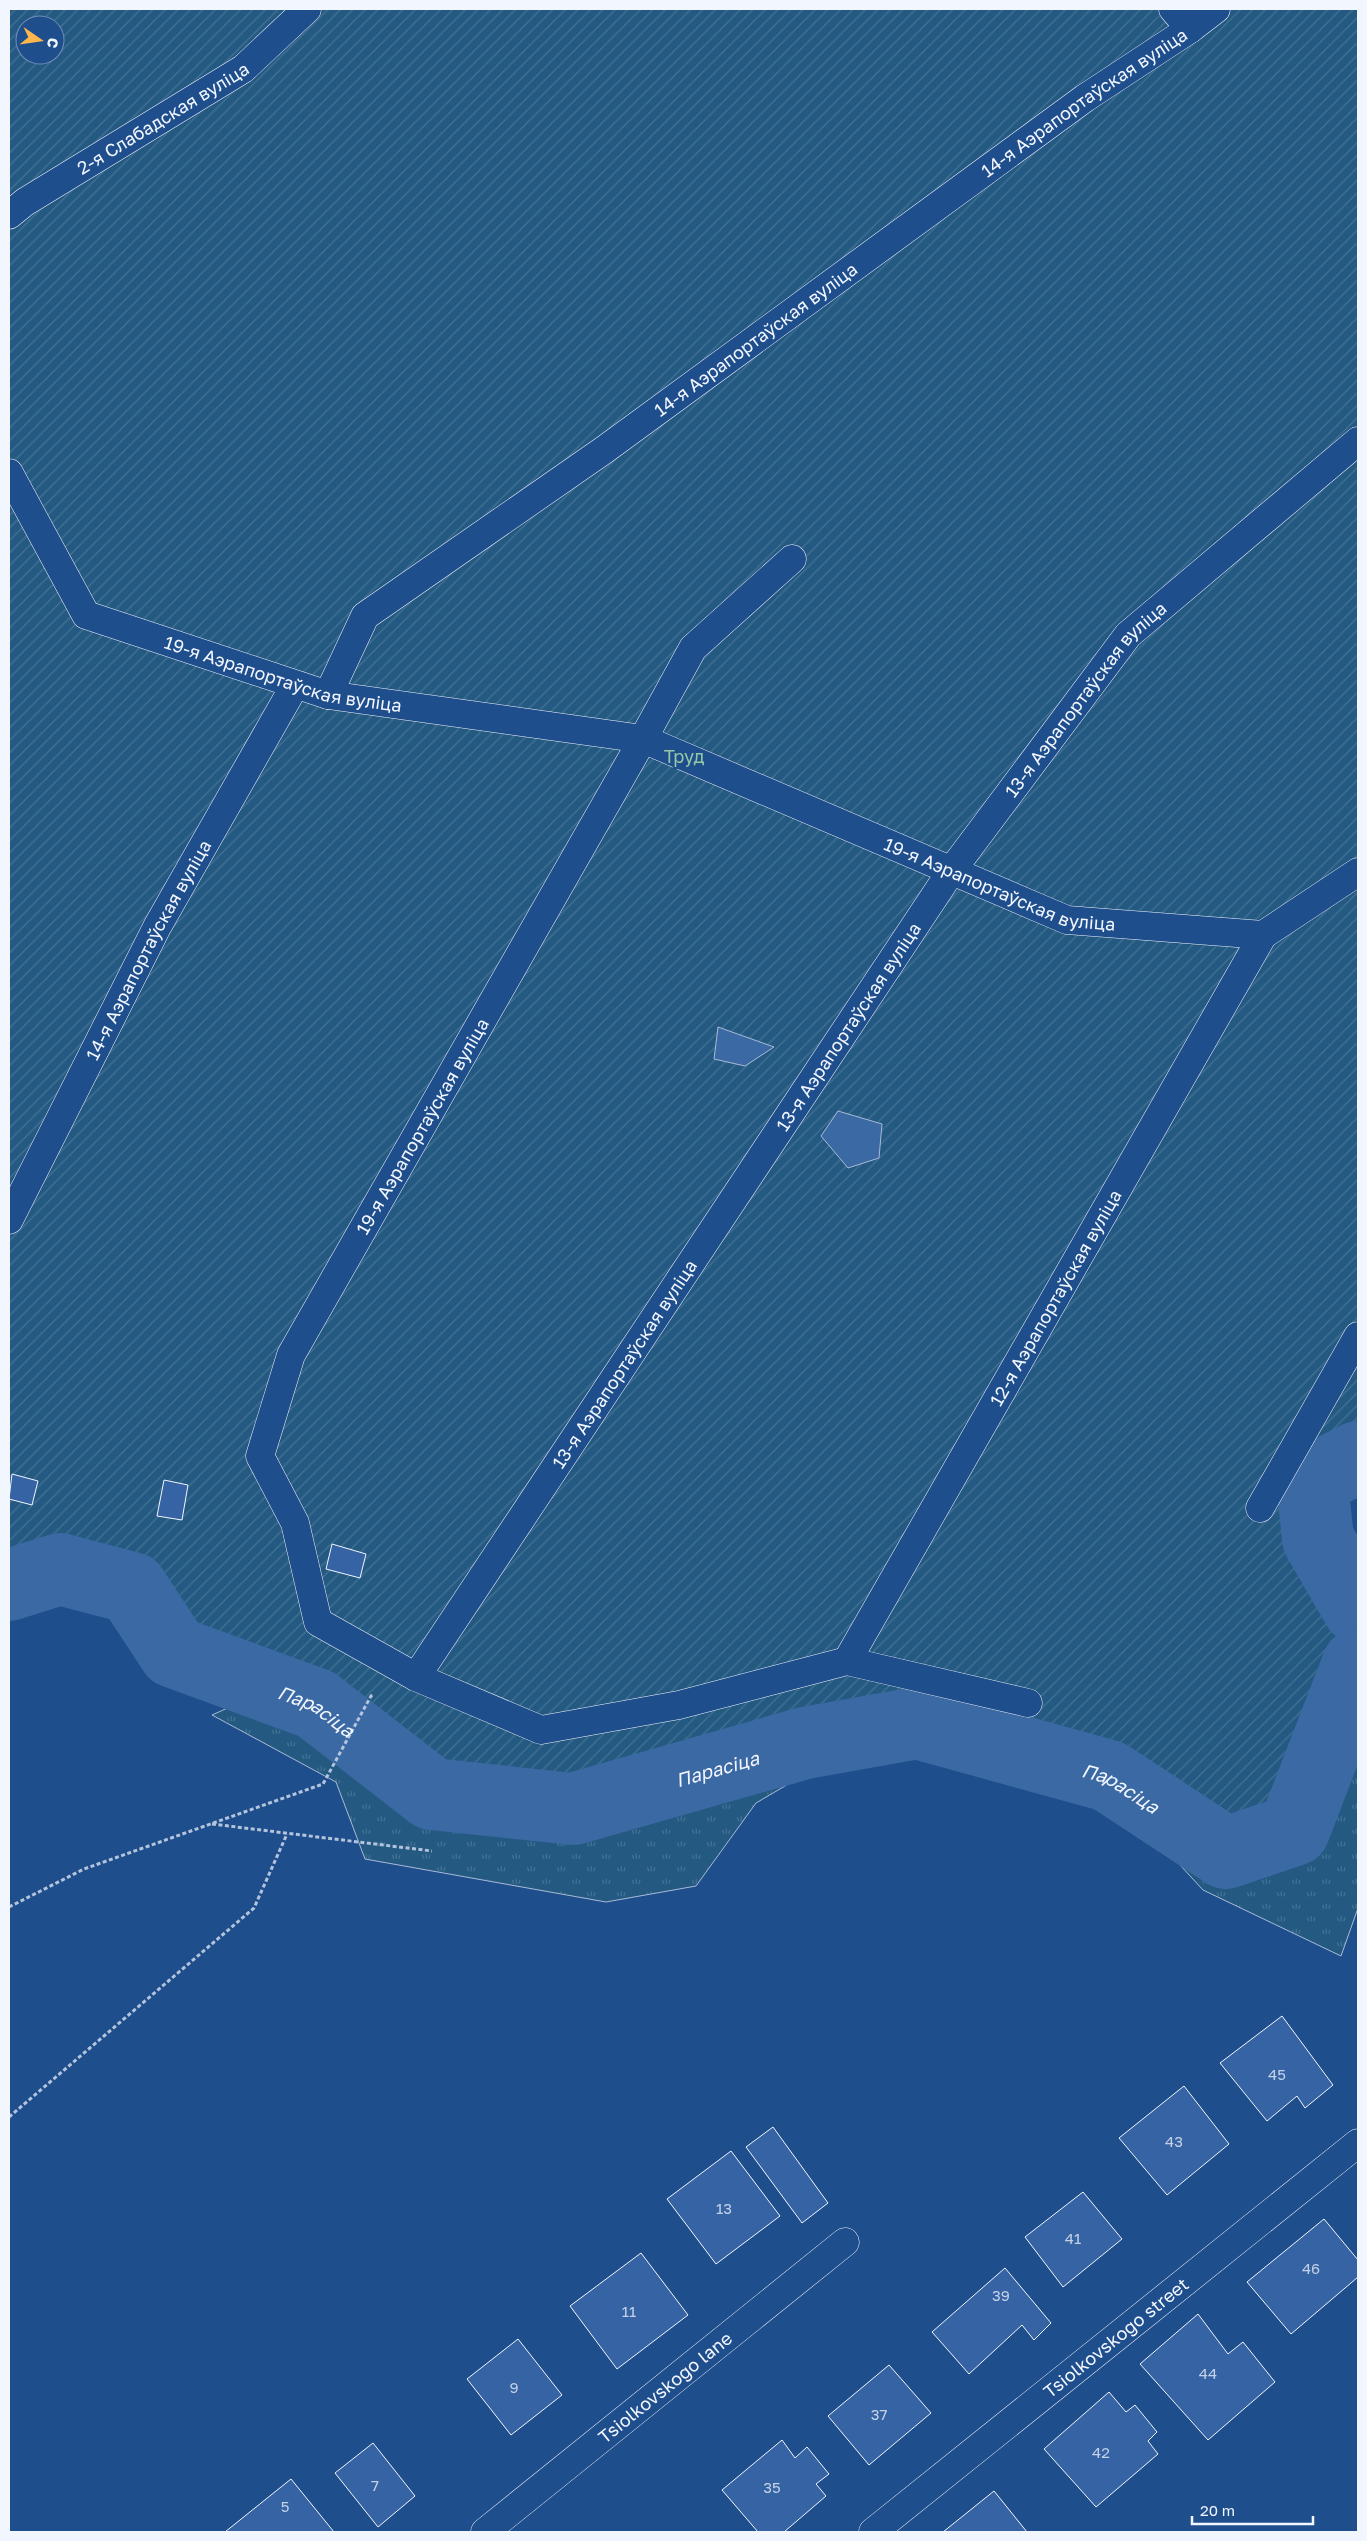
<svg xmlns="http://www.w3.org/2000/svg" width="1367" height="2541" viewBox="0 0 1367 2541" font-family="'Golos Text',sans-serif">
	<style>
		.grass { fill: url(#grass-tufts); stroke: #a8bbd7 }
		.forest { fill: url(#forest-firs); stroke: #a8bbd7 }
		.garden { fill: url(#garden-furrows); stroke: #a8bbd7; fill-rule: evenodd }
		.water { fill: #3b69a3; stroke: #a8bbd7 }
		.lines { fill: none; stroke-linecap: round; stroke-linejoin: round }
		.river { stroke: #3b69a3; stroke-width: 72 }
		.building { fill: #3563a3; stroke: #f2f6ff }
		.minor-casing { stroke: #f2f6ff; stroke-width: 29 }
		.path { stroke: #b3c4dc; stroke-width: 3; stroke-dasharray: 4 2.5; stroke-linecap: butt }
		.minor { stroke: #1f4e8c; stroke-width: 28 }
		.labels { text-anchor: middle; dominant-baseline: central; stroke-width: 4; stroke-linejoin: round; paint-order: stroke }
		.number-label { font-size: 15px; fill: #c3d1e8 }
		.street-label { font-size: 18px; fill: #f2f6ff; stroke: #1f4e8c }
		.park-label { font-size: 18px; fill: #97c8a6; stroke: #1f4e8c }
		.water-label { font-size: 19px; font-style: italic; fill: #f2f6ff; stroke: #1f4e8c }
	</style>
	<defs>
		<pattern id="grass-tufts" width="24" height="20" patternUnits="userSpaceOnUse" patternTransform="scale(1.25)"><rect width="24" height="20" fill="#245a82"/><path d="M3 7l-1-3M5 7V3M7 7l1-3M15 17l-1-3M17 17v-4M19 17l1-3" fill="none" stroke="#447295"/></pattern>
		<pattern id="forest-firs" width="22" height="20" patternUnits="userSpaceOnUse" patternTransform="scale(1.25)"><rect width="22" height="20" fill="#245a82"/><path d="M5 1l3.5 6h-7zM16 11l3.5 6h-7z" fill="#447295"/></pattern>
		<pattern id="garden-furrows" width="10" height="10" patternUnits="userSpaceOnUse" patternTransform="scale(1.25)"><rect width="10" height="10" fill="#245a82"/><path d="M-1 1l2-2M0 10L10 0M9 11l2-2" fill="none" stroke="#447295"/></pattern>
	</defs>
	<rect width="100%" height="100%" fill="#1f4e8c"/>
	<path class="grass" d="M 1358,1542 L 1358,1908 L 1341,1956 L 1203,1890 L 1133,1814 L 1036,1735 L 908,1714 L 756,1803 L 696,1886 L 606,1902 L 365,1859 L 336,1782 L 212,1715 L 310,1671 L 1288,1546 Z"/>
	<path class="forest" d="M 1358,1355 L 1358,1471 L 1340,1500 L 1302,1438 Z"/>
	<path class="garden" d="M 9,9 L 1358,9 L 1358,1457 L 1312,1481 L 1318,1539 L 1358,1608 L 1358,1664 L 1294,1830 L 1226,1853 L 1109,1776 L 917,1723 L 805,1743 L 573,1809 L 432,1794 L 316,1704 L 174,1652 L 132,1588 L 60,1569 L 9,1585 ZM 25,25 L 55,25 L 55,55 L 25,55 Z"/>
	<path class="water" d="M 718,1027 L 774,1047 L 745,1066 L 714,1059 Z
		M 838,1111 L 882,1124 L 879,1158 L 848,1168 L 821,1136 Z"/>
	<g class="lines">
		<g class="river">
			<path d="M 1358,1457 L 1312,1481 L 1318,1539 L 1358,1608"/>
			<path id="s1" d="M 9,1585 L 60,1569 L 132,1588 L 174,1652 L 316,1704 L 432,1794 L 573,1809 L 805,1743 L 917,1723 L 1109,1776 L 1226,1853 L 1294,1830 L 1358,1664"/>
		</g>
	</g>
	<path class="building" d="M 12,1474 L 38,1481 L 32,1505 L 9,1499 Z
		M 164,1480 L 188,1485 L 182,1520 L 157,1516 Z
		M 332,1544 L 366,1554 L 360,1578 L 326,1569 Z
		M 1282,2016 L 1333,2085 L 1305,2108 L 1297,2096 L 1267,2121 L 1220,2063 Z
		M 1184,2086 L 1229,2144 L 1167,2195 L 1119,2138 Z
		M 773,2127 L 828,2203 L 802,2223 L 746,2147 Z
		M 731,2151 L 780,2216 L 716,2264 L 667,2199 Z
		M 1083,2192 L 1122,2239 L 1063,2287 L 1025,2237 Z
		M 1324,2219 L 1358,2260 L 1358,2277 L 1291,2334 L 1247,2282 Z
		M 641,2253 L 688,2315 L 617,2369 L 570,2306 Z
		M 1005,2268 L 1051,2323 L 1034,2340 L 1022,2325 L 969,2374 L 932,2332 Z
		M 1198,2314 L 1228,2354 L 1243,2342 L 1275,2382 L 1208,2440 L 1140,2364 Z
		M 518,2339 L 562,2395 L 511,2435 L 467,2379 Z
		M 889,2365 L 931,2413 L 869,2465 L 828,2416 Z
		M 1109,2392 L 1126,2412 L 1135,2405 L 1157,2432 L 1148,2441 L 1158,2454 L 1096,2507 L 1044,2449 Z
		M 782,2440 L 795,2458 L 807,2447 L 829,2474 L 816,2484 L 826,2496 L 784,2532 L 758,2532 L 722,2490 Z
		M 373,2443 L 415,2496 L 378,2527 L 335,2473 Z
		M 291,2479 L 334,2532 L 225,2532 Z
		M 994,2491 L 1027,2532 L 943,2532 Z"/>
	<g class="lines">
		<defs>
			<g id="minor">
				<path d="M 1173,9 L 1190,29"/>
				<path id="s2" d="M 9,215 L 25,202 L 243,69 L 307,9"/>
				<path id="s3" d="M 9,473 L 86,615 L 328,695 L 643,739 L 1067,920 L 1263,935 L 1358,872"/>
				<path d="M 792,559 L 693,648 L 643,739 L 291,1355 L 260,1456 L 295,1523 L 318,1622 L 416,1677 L 541,1730 L 679,1705 L 847,1661 L 1028,1703"/>
				<path id="s4" d="M 328,695 L 365,616 L 604,450 L 1085,98 L 1190,29 L 1216,9"/>
				<path id="s5" d="M 9,1220 L 157,927 L 295,685"/>
				<path d="M 1260,1508 L 1358,1336"/>
				<path id="s6" d="M 847,1661 L 1263,935"/>
				<path id="s7" d="M 416,1677 L 952,870 L 1128,635 L 1358,441"/>
				<path id="s8" d="M 485,2532 L 845,2242"/>
				<path id="s9" d="M 873,2532 L 1358,2143"/>
			</g>
		</defs>
		<use href="#minor" class="minor-casing"/>
		<path class="path" d="M 212,1824 L 432,1851
			M 9,1907 L 84,1869 L 323,1784 L 371,1696 L 374,1695
			M 9,2117 L 254,1908 L 287,1834"/>
		<use href="#minor" class="minor"/>
	</g>
	<g class="labels">
		<g class="number-label">
			<text x="1277" y="2074">45</text>
			<text x="1174" y="2141">43</text>
			<text x="724" y="2208">13</text>
			<text x="1073" y="2238">41</text>
			<text x="1311" y="2268">46</text>
			<text x="1001" y="2295">39</text>
			<text x="629" y="2311">11</text>
			<text x="1208" y="2373">44</text>
			<text x="514" y="2387">9</text>
			<text x="879" y="2414">37</text>
			<text x="1101" y="2452">42</text>
			<text x="375" y="2485">7</text>
			<text x="772" y="2487">35</text>
			<text x="285" y="2506">5</text>
		</g>
		<g class="street-label">
			<text stroke="none"><textPath href="#s4" startOffset="971">14-я Аэрапортаўская вуліца</textPath></text>
			<text stroke="none"><textPath href="#s2" startOffset="182">2-я Слабадская вуліца</textPath></text>
			<text stroke="none"><textPath href="#s4" startOffset="566">14-я Аэрапортаўская вуліца</textPath></text>
			<text stroke="none"><textPath href="#s3" startOffset="368">19-я Аэрапортаўская вуліца</textPath></text>
			<text stroke="none"><textPath href="#s7" startOffset="1186">13-я Аэрапортаўская вуліца</textPath></text>
			<text stroke="none"><textPath href="#s3" startOffset="1121">19-я Аэрапортаўская вуліца</textPath></text>
			<text stroke="none"><textPath href="#s5" startOffset="304">14-я Аэрапортаўская вуліца</textPath></text>
			<text stroke="none"><textPath href="#s7" startOffset="781">13-я Аэрапортаўская вуліца</textPath></text>
			<text transform="translate(422 1126) rotate(-60)">19-я Аэрапортаўская вуліца</text>
			<text stroke="none"><textPath href="#s6" startOffset="419">12-я Аэрапортаўская вуліца</textPath></text>
			<text stroke="none"><textPath href="#s7" startOffset="376">13-я Аэрапортаўская вуліца</textPath></text>
			<text stroke="none"><textPath href="#s9" startOffset="311">Tsiolkovskogo street</textPath></text>
			<text stroke="none"><textPath href="#s8" startOffset="231">Tsiolkovskogo lane</textPath></text>
		</g>
		<g class="park-label">
			<text x="684" y="756">Труд</text>
		</g>
		<g class="water-label">
			<text stroke="none"><textPath href="#s1" startOffset="359">Парасіца</textPath></text>
			<text stroke="none"><textPath href="#s1" startOffset="794">Парасіца</textPath></text>
			<text stroke="none"><textPath href="#s1" startOffset="1214">Парасіца</textPath></text>
		</g>
	</g>
	<rect width="1367" height="2541" fill="none" stroke="#f2f6ff" stroke-width="20"/>
	<g transform="translate(40 40) rotate(103)"><circle r="24" fill="#1f4e8c" stroke="#7391ba"/>
	<path d="M0-4L9 19L0 12L-9 19Z" fill="#ffb74d"/>
	<text y="-8" font-size="14" font-weight="bold" text-anchor="middle" fill="#f2f6ff">С</text>
	</g>
	<path d="M1192 2516v8h121v-8" fill="none" stroke="#f2f6ff" stroke-width="2.5"/>
	<text x="1200" y="2516" font-size="15" fill="#f2f6ff" stroke="#1f4e8c" stroke-width="4" paint-order="stroke">20 m</text>
</svg>
